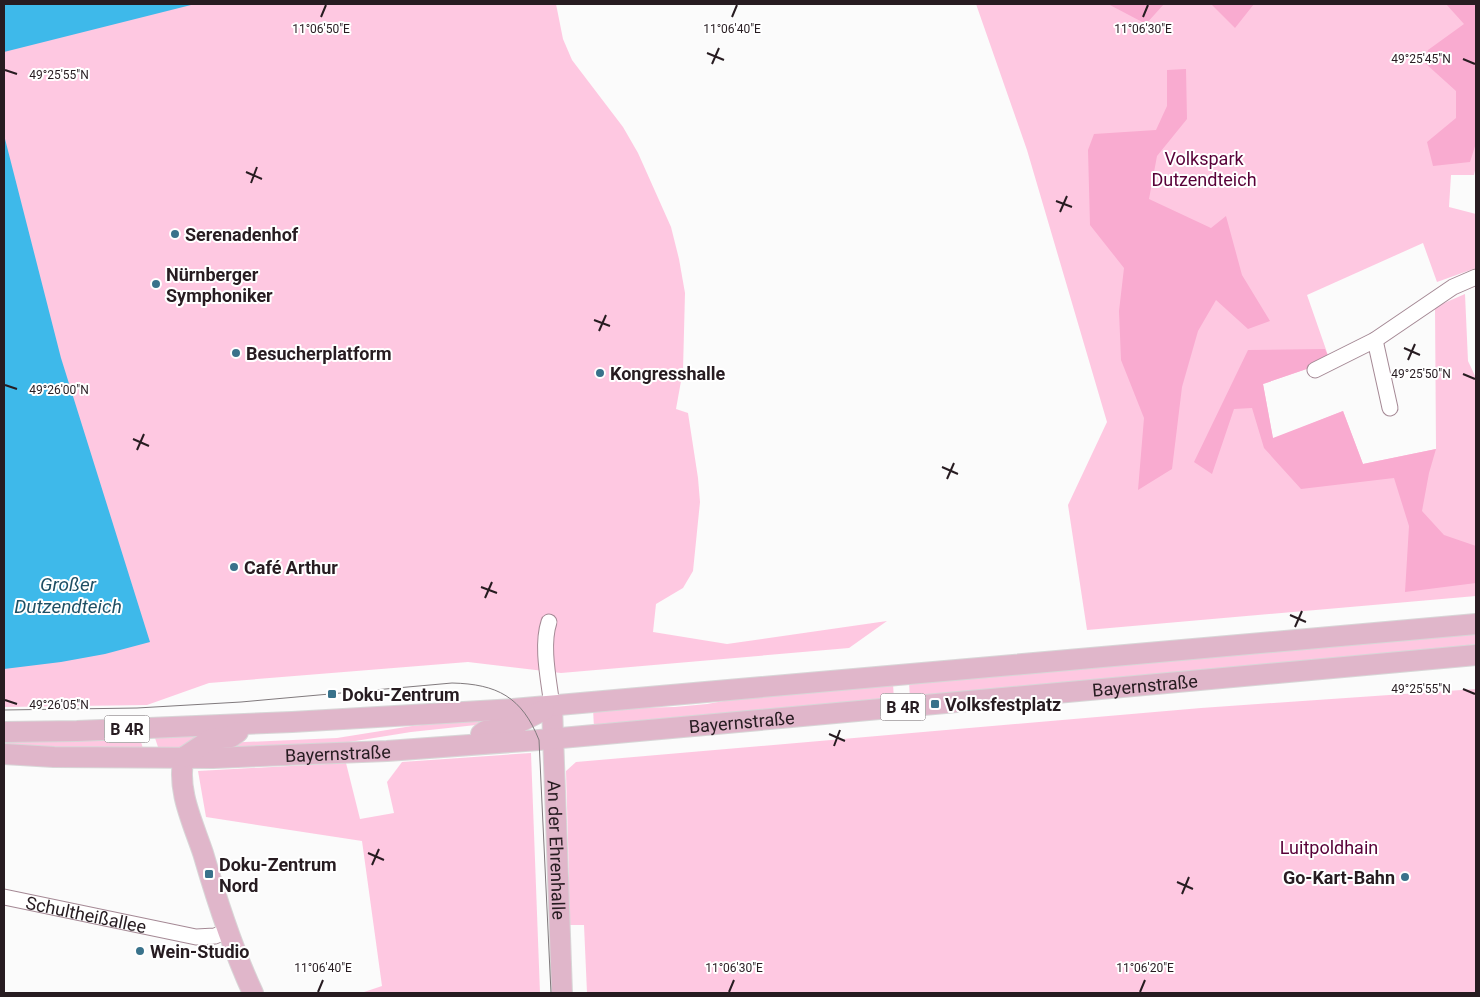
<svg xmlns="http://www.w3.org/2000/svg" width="1480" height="997" viewBox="0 0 1480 997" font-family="Roboto,sans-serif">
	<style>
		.green { fill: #fec8e1 }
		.forest { fill: #f9abd0 }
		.water { fill: #3eb9ea }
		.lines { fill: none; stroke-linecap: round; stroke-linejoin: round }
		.minor-casing { stroke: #a58995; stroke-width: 17 }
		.major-casing { stroke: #d8d6d7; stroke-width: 22 }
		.minor { stroke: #fff; stroke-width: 15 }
		.major { stroke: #e0b6ca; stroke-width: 20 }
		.tram { stroke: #807a7d; stroke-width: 1 }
		.ticks { fill: none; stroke: #271c21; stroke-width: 2 }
		.poi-dot { fill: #39728b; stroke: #fff; stroke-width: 2 }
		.labels { text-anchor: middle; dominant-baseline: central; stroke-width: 4; stroke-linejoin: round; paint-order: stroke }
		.shield { fill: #fff; stroke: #686064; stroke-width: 1 }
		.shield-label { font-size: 16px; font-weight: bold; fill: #271c21 }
		.park-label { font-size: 18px; fill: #580138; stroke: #fff }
		.poi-label { font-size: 18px; font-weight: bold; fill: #271c21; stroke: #fff; text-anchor: start }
		.street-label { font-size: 18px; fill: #271c21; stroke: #fff }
		.water-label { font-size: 19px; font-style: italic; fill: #1e4f64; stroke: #fff }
		.ticks-label { font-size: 12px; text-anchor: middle; fill: #271c21; stroke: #fff; stroke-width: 4; stroke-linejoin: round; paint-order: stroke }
	</style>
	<rect width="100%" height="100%" fill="#fbfbfb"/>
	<path class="green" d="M 4,4 L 556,4 L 563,39 L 572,60 L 623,127 L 638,153 L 671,227 L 679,259 L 685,293 L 683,370 L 676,409 L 688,413 L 698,478 L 700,502 L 693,571 L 683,588 L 656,604 L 653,632 L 727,644 L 887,621 L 849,648 L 561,673 L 468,662 L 209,683 L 147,705 L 4,707 Z
		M 976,4 L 1476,4 L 1476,166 L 1474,175 L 1451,175 L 1449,207 L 1476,214 L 1476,268 L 1437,282 L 1423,243 L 1307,295 L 1330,361 L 1263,384 L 1273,439 L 1343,411 L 1363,464 L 1436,449 L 1435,307 L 1465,294 L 1468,361 L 1476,378 L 1476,596 L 1087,630 L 1068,505 L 1107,422 L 1027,150 Z
		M 1476,631 L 1476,644 L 1411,653 L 910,700 L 909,682 Z
		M 893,683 L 894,701 L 594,728 L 593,709 L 675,707 L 707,704 L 773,692 Z
		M 1476,689 L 1476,993 L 587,993 L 584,925 L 566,925 L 569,875 L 566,771 L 576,762 L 1201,708 Z
		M 503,717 L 504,722 L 411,732 L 318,747 L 213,748 L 223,743 L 337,738 L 412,726 Z
		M 200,733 L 191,747 L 160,753 L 154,735 Z
		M 139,735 L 144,752 L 4,747 L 4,738 Z
		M 531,753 L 540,993 L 361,993 L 382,986 L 362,841 L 206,817 L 198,771 L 346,763 L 360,819 L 394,813 L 387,782 L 402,762 Z"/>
	<path class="forest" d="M 1108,4 L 1164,4 L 1146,24 Z
		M 1211,4 L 1254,4 L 1235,28 Z
		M 1446,4 L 1476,4 L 1476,143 L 1470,162 L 1433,166 L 1427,142 L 1456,118 L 1456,91 L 1425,63 L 1428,50 L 1464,24 Z
		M 1186,69 L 1187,119 L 1157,156 L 1149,199 L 1211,228 L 1226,216 L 1242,275 L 1270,321 L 1248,329 L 1216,300 L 1198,331 L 1182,387 L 1172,469 L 1138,490 L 1144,418 L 1121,360 L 1119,311 L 1124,268 L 1090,225 L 1088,150 L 1094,134 L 1156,130 L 1167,106 L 1167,70 Z
		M 1325,349 L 1330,361 L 1263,384 L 1273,438 L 1343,411 L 1363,464 L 1436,449 L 1429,473 L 1422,511 L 1444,535 L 1476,546 L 1476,583 L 1405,592 L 1409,526 L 1394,478 L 1301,489 L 1264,448 L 1252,408 L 1234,409 L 1212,474 L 1194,462 L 1248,350 Z"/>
	<path class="water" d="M 4,4 L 195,4 L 4,52 Z
		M 4,135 L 61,358 L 150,642 L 105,654 L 61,662 L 4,669 Z"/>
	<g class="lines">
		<defs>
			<g id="minor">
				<path d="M 1375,340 L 1390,408"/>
				<path d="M 1315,370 L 1375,340 L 1453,287 L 1476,277"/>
				<path d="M 549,622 C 541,646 549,681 552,706"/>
				<path id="s1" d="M 4,897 L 196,937 L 215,936 L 227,931"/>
			</g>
			<g id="major">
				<path id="s2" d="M 552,706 L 562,993"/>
				<path d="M 4,732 L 77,731 L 292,722 L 513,709 L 1476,624"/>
				<path d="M 481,734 L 485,731 L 508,728 L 544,710"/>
				<path id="s3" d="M 4,754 L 54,757 L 213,758 L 387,751 L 539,740 L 1476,655"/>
				<path d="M 184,757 C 176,789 193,823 203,853 C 217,901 232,948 253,993"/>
				<path d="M 184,757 L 211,739 L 231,737 L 238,732"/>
			</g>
		</defs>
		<use href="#minor" class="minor-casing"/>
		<use href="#major" class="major-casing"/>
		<use href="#minor" class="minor"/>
		<use href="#major" class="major"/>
		<path class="tram" d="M 4,710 L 137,708 L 241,702 L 452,683 C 497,684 522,697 539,740 L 551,993"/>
	</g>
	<path class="ticks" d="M 321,17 L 326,5M 732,17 L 737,5M 1143,17 L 1148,5M 707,53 L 724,60M 1463,59 L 1475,64M 712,64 L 719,48M 5,70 L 17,74M 246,172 L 262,179M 251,183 L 257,167M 1056,201 L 1072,207M 1060,212 L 1067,196M 594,320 L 610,326M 599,331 L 606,315M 1404,348 L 1420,355M 1408,360 L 1415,344M 1463,374 L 1475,379M 5,385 L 17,389M 133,439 L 149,446M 137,450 L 144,434M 942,467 L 958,474M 947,479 L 954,463M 481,587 L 497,593M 485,598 L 492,582M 1290,615 L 1306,622M 1295,627 L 1302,611M 1463,689 L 1475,694M 5,700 L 17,704M 829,734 L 845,741M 834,746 L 840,730M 368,853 L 384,860M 372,865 L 379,849M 1177,882 L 1193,889M 1182,894 L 1189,877M 318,992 L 323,980M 729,992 L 734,980M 1140,992 L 1145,980"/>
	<g class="poi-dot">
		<circle cx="175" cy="234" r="5"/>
		<circle cx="156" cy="284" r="5"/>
		<circle cx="236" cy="353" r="5"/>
		<circle cx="600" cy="373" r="5"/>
		<circle cx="234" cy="567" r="5"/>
		<rect x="327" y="689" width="10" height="10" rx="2.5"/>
		<rect x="930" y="699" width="10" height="10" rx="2.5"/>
		<rect x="204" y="869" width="10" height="10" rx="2.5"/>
		<circle cx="1405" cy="877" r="5"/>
		<circle cx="140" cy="951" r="5"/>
	</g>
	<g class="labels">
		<g class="shield">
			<rect x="880.5" y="693.5" width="45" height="27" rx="4"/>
			<rect x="104.5" y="715.5" width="45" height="27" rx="4"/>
		</g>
		<g class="shield-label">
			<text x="903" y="707">B 4R</text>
			<text x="127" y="729">B 4R</text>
		</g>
		<g class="park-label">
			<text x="1204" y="158">Volkspark<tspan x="1204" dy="21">Dutzendteich</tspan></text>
			<text x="1329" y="847">Luitpoldhain</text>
		</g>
		<g class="poi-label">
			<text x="185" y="234">Serenadenhof</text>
			<text x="166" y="274">Nürnberger<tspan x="166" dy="21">Symphoniker</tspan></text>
			<text x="246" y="353">Besucherplatform</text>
			<text x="610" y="373">Kongresshalle</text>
			<text x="244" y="567">Café Arthur</text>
			<text x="342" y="694">Doku-Zentrum</text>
			<text x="945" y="704">Volksfestplatz</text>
			<text x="219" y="864">Doku-Zentrum<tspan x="219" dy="21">Nord</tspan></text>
			<text x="1395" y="877" text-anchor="end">Go-Kart-Bahn</text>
			<text x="150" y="951">Wein-Studio</text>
		</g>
		<g class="street-label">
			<text stroke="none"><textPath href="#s3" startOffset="1144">Bayernstraße</textPath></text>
			<text stroke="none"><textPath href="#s3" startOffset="739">Bayernstraße</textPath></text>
			<text stroke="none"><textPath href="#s3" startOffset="334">Bayernstraße</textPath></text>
			<text stroke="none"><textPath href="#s2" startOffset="144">An der Ehrenhalle</textPath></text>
			<text stroke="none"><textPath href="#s1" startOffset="84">Schultheißallee</textPath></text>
		</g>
		<g class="water-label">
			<text x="68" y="584">Großer<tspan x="68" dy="22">Dutzendteich</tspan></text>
		</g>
	</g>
	<g class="ticks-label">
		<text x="321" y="33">11°06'50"E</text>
		<text x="732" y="33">11°06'40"E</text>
		<text x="1143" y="33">11°06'30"E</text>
		<text x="1421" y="63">49°25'45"N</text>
		<text x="59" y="79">49°25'55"N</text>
		<text x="1421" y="378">49°25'50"N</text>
		<text x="59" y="394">49°26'00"N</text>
		<text x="1421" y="693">49°25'55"N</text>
		<text x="59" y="709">49°26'05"N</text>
		<text x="323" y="972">11°06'40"E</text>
		<text x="734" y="972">11°06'30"E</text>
		<text x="1145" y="972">11°06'20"E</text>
	</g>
	<rect width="1480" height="997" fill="none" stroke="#271c21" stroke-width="10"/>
</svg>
